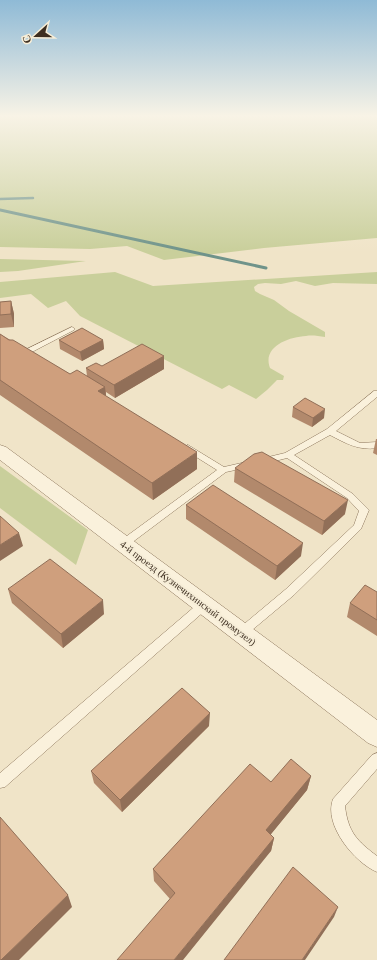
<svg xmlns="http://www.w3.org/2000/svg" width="377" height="960" viewBox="0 0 377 960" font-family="Georgia,serif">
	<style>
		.green { fill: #c9cf9b }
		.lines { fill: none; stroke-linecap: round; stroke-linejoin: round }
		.stream-far1 { stroke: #6f938a; stroke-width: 2.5 }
		.stream { stroke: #6f938a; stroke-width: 3 }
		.service-casing { stroke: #8d765c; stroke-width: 1 }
		.minor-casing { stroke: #8d765c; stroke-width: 1 }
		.service { fill: #faf1dc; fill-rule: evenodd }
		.minor { fill: #faf1dc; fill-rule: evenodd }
		.wall { fill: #b2896c }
		.shaded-wall { fill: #916f58 }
		.building { fill: #cf9f7d; stroke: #916f58 }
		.labels { text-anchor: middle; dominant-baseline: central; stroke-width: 4; stroke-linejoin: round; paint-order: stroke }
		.street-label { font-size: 10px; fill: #3d2e20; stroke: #f7eed8 }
	</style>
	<rect width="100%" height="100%" fill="#f0e4c8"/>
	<path class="green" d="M 0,117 L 377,117 L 377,238 L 264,248 L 164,260 L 127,246 L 90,249 L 0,247 Z
		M 0,259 L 86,261 L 18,271 L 0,272 Z
		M 115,272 L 153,286 L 377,272 L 377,284 L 333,283 L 315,286 L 296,281 L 281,284 L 265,283 L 258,284 L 254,287 L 255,291 L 260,294 L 274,300 L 289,311 L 325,332 L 325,337 C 318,336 312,335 306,336 C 288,337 262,347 270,368 L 284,376 L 283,380 L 277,380 L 267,390 L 256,399 L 229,385 L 222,389 L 80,316 L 66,301 L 48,308 L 31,294 L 0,298 L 0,282 Z
		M 0,466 L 88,530 L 76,565 L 0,508 Z"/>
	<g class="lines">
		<path class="stream-far1" d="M 0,199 L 33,198"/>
		<path class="stream" d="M 0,210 L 266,268"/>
		<defs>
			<path id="service" d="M 72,327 L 75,329 L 74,330 L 32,352 L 29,352 L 25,350 Z
				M 374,391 L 377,391 L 377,397 L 336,431 L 360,443 L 377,442 L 377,448 C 359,451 345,443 330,435 L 294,455 L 353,494 L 369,510 L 361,529 L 294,595 L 245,636 L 241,638 L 237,636 L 235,633 L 237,630 L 286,589 L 354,525 L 359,511 L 347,498 L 287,458 L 263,464 L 259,461 L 260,459 L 285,453 L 327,429 Z
				M 188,445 L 224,467 L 246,462 L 250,465 L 249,467 L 226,472 L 126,547 L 120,547 L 118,544 L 120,541 L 217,470 L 185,450 L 184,448 Z
				M 204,601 L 208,602 L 209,605 L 208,608 L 5,787 L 0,788 L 0,773 L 200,602 Z
				M 377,753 L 377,769 L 345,806 C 348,832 357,841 377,856 L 377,872 C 355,863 323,825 333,799 L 372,755 Z"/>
			<path id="minor" d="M 0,445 L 6,447 L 377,720 L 377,747 L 368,743 L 0,460 Z"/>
		</defs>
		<use href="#service" class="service-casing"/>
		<use href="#minor" class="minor-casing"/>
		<use href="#service" class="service"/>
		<use href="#minor" class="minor"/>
	</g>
	<path class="wall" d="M 11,301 L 14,314 L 14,327 L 0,328 L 0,302 Z
		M 0,334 L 70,374 L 87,376 L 86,368 L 102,366 L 164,356 L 164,369 L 115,398 L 106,392 L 106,396 L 197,469 L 153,500 L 0,395 Z
		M 59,340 L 103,340 L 104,349 L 82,361 L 60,349 Z
		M 293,407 L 324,418 L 312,427 L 292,417 Z
		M 376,439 L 377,439 L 377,455 L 373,453 Z
		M 235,468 L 345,514 L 322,535 L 234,482 Z
		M 186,505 L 301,556 L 275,580 L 186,519 Z
		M 8,589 L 104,614 L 63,648 L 12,603 Z
		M 377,592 L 377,636 L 347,617 L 350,603 Z
		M 209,726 L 122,812 L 94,783 L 91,771 Z
		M 311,776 L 307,790 L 270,835 L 274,838 L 271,851 L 170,899 L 154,881 L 153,869 L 271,782 Z"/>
	<path class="shaded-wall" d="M 11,301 L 14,314 L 14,327 L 11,314 Z
		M 103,340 L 104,349 L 82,361 L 80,352 Z
		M 164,356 L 164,369 L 115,398 L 114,385 Z
		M 105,387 L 107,404 L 98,391 Z
		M 325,409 L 324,418 L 312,427 L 313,418 Z
		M 197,452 L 197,469 L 153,500 L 152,483 Z
		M 348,500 L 345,514 L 322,535 L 324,521 Z
		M 19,533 L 23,546 L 0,561 L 0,545 Z
		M 303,543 L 301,556 L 275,580 L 277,566 Z
		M 103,600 L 104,614 L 63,648 L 61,634 Z
		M 210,713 L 209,726 L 122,812 L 120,800 Z
		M 311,776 L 307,790 L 263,844 L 266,830 Z
		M 274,838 L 271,851 L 183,960 L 174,960 Z
		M 68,895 L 72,907 L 19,960 L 1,960 Z
		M 338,907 L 334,917 L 305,960 L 302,960 Z"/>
	<path class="building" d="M 11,301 L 11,314 L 0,315 L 0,302 Z
		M 82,328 L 103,340 L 80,352 L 59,340 Z
		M 0,334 L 9,340 L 13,340 L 70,374 L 77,370 L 105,387 L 98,391 L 197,452 L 152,483 L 0,380 Z
		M 142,344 L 164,356 L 114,385 L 86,368 L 96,363 L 102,366 Z
		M 305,398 L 325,409 L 313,418 L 293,407 Z
		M 262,452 L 348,500 L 324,521 L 235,468 L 254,454 Z
		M 213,485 L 303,543 L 277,566 L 186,505 Z
		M 0,516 L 19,533 L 0,545 Z
		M 50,559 L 103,600 L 61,634 L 8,589 Z
		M 365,585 L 377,592 L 377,620 L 350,603 Z
		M 182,688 L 210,713 L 120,800 L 91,771 Z
		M 291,759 L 311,776 L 266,830 L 274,838 L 174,960 L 117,960 L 175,893 L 153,869 L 250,764 L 271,782 Z
		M 0,817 L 68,895 L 1,960 L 0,960 Z
		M 293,867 L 338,907 L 302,960 L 224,960 Z"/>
	<linearGradient id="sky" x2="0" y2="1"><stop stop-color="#8fbad6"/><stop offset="0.46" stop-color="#f8f3e6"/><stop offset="1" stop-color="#f8f3e6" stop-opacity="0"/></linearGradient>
	<rect width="377" height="252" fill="url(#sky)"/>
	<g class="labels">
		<g class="street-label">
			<text transform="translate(188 593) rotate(37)">4-й проезд (Кузнечихинский промузел)</text>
		</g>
	</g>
	<g transform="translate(36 36) rotate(249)" stroke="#f7eed8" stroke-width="3" paint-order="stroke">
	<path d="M0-3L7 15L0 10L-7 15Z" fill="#3d2e20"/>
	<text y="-6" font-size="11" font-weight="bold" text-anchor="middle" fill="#3d2e20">С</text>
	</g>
</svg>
